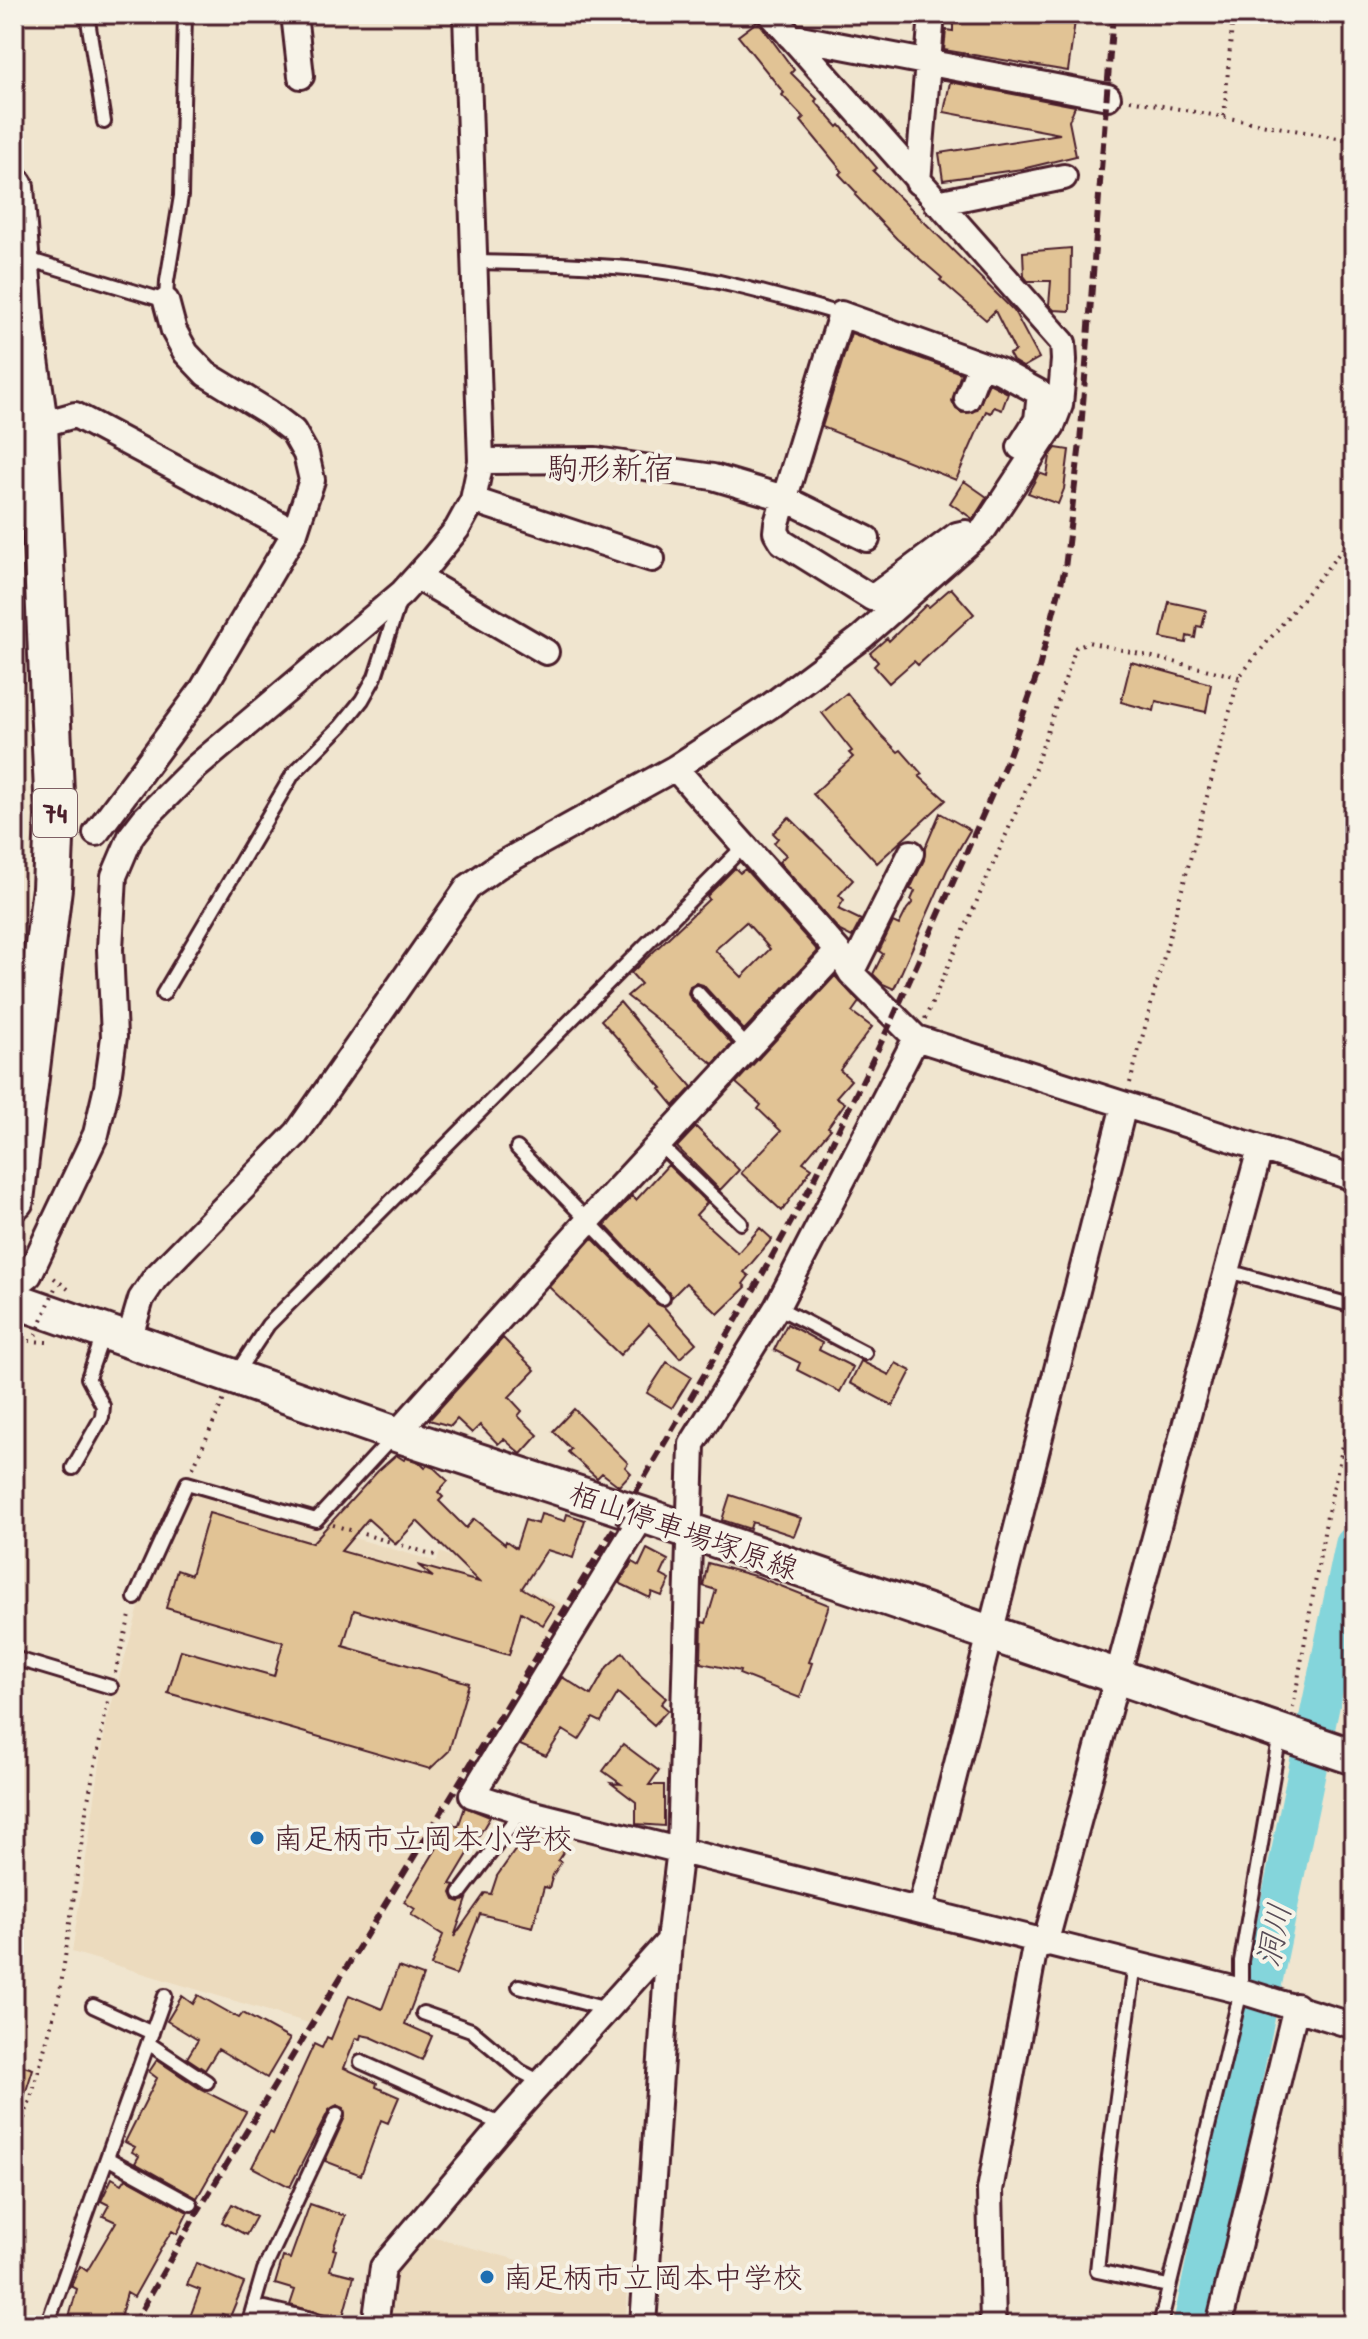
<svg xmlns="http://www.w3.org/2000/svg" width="1368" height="2339" viewBox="0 0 1368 2339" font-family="'Patrick Hand','Klee One',sans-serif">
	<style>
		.built { fill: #ecdbbe }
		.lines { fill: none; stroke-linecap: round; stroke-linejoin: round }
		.river { stroke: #84d5db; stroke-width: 38 }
		.building { fill: #e1c395; stroke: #4a1f2b; stroke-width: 2; fill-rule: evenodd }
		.service-casing { stroke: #4a1f2b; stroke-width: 18 }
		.minor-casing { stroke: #4a1f2b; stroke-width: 30 }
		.secondary-casing { stroke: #4a1f2b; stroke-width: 40 }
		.primary-casing { stroke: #4a1f2b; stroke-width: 44 }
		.path { stroke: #4a1f2b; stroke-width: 4; stroke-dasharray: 2 6; stroke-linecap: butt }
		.service { stroke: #f7f3e8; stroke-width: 12 }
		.minor { stroke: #f7f3e8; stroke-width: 24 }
		.secondary { stroke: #f7f3e8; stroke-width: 34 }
		.primary { stroke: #f7f3e8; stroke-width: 38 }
		.rail { stroke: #4a1f2b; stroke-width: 6; stroke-dasharray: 12 6; stroke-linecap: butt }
		.path-bridge { stroke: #4a1f2b; stroke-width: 4; stroke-dasharray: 2 6; stroke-linecap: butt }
		.poi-dot { fill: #1f6fb2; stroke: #f7f3e8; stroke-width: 3 }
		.labels { text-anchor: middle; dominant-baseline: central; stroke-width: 8; stroke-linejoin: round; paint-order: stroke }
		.shield { fill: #f7f3e8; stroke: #7e5f64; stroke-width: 2 }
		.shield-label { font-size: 28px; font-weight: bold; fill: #4a1f2b }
		.street-label { font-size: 30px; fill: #4a1f2b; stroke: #f7f3e8 }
		.poi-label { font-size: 30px; fill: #4a1f2b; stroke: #f7f3e8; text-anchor: start }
		.neighbourhood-label { font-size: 32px; fill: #4a1f2b; stroke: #f7f3e8 }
		.water-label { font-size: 32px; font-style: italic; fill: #584c57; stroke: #f7f3e8 }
	</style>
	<rect width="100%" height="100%" fill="#f0e5cf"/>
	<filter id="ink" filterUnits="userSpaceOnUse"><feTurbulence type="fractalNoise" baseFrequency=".0125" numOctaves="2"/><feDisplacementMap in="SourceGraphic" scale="16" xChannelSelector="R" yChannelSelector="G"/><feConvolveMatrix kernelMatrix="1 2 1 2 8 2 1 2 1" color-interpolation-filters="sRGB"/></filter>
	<g filter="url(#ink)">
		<path class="built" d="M 193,1491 L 437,1562 L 440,1552 L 566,1606 L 312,2024 L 72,1952 L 106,1724 L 143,1593 L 185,1494 Z
			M 420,2234 L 628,2289 L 625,2325 L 381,2325 L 391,2266 Z"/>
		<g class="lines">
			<path class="river" d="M 1192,2325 L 1354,1545"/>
		</g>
		<path class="building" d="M 953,14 L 1076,14 L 1068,71 L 944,50 L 946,30 L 953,31 Z
			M 758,21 L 794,70 L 791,73 L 817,99 L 815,101 L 838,127 L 840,125 L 857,145 L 877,168 L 873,171 L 1014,311 L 1039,358 L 1023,367 L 1013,361 L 1009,354 L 1015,351 L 995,311 L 986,320 L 940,280 L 942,278 L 897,239 L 855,195 L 857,193 L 839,174 L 842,171 L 801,121 L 804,118 L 782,95 L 784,93 L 738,36 Z
			M 950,82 L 1075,106 L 1069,121 L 1076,156 L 1022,169 L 943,180 L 939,153 L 1060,134 L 944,112 Z
			M 1071,248 L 1070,311 L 1054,310 L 1049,305 L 1051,281 L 1028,281 L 1024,276 L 1023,252 Z
			M 851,333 L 961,373 L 952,401 L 956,409 L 962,413 L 977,410 L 989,383 L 1008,393 L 1002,410 L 994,407 L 991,413 L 986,411 L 956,480 L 822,427 Z
			M 1056,448 L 1069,450 L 1064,489 L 1058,504 L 1028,493 L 1039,473 L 1047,476 L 1050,456 Z
			M 964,481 L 987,497 L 973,519 L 950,503 Z
			M 951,588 L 974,614 L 918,665 L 914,661 L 889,683 L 874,666 L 878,662 L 870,653 L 887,638 L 889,641 L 926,605 L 929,607 Z
			M 1169,602 L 1206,610 L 1202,627 L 1197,626 L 1195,638 L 1187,636 L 1186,643 L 1161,638 Z
			M 1131,662 L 1211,684 L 1206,712 L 1156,701 L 1154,711 L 1121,702 Z
			M 847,693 L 881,735 L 898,752 L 901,750 L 922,774 L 919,776 L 946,800 L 877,863 L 813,794 L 853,757 L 849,753 L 852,751 L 822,713 Z
			M 940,813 L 970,830 L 947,870 L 894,989 L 883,984 L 873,974 L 883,954 L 879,951 L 893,922 L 899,925 L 907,909 L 913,902 L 911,900 L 915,891 L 910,889 L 924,860 L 925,848 Z
			M 789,817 L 853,880 L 839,895 L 844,900 L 838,909 L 861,920 L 852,937 L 840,931 L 779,862 L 786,855 L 774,843 L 778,838 L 773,833 Z
			M 735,868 L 740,873 L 745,869 L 818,951 L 744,1030 L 703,985 L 696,983 L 690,986 L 688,993 L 690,998 L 732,1044 L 713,1064 L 627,996 L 641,984 L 631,973 L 709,899 L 707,896 ZM 746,922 L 770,949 L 742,977 L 715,950 Z
			M 14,958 L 21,960 L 15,1010 L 14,1009 Z
			M 835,976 L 859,1002 L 852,1012 L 872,1027 L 840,1070 L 851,1080 L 836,1097 L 845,1103 L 828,1127 L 831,1129 L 803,1162 L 812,1168 L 782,1211 L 741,1173 L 781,1131 L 758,1109 L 761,1105 L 736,1083 Z
			M 620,1002 L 692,1087 L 674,1106 L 660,1089 L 662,1088 L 601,1020 Z
			M 696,1127 L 739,1170 L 720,1190 L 677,1147 Z
			M 668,1165 L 707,1203 L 696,1215 L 738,1253 L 760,1228 L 772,1239 L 744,1272 L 749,1276 L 743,1284 L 746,1287 L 718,1314 L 686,1283 L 672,1297 L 605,1225 L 632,1196 L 636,1200 Z
			M 592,1238 L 657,1304 L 664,1307 L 696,1343 L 680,1358 L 649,1324 L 620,1355 L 549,1287 Z
			M 787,1324 L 822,1343 L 819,1350 L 853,1367 L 840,1392 L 797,1370 L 800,1363 L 774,1350 Z
			M 503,1338 L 535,1370 L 509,1397 L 522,1411 L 518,1416 L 538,1435 L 521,1454 L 504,1439 L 498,1444 L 480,1425 L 472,1433 L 457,1419 L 451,1426 L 429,1420 Z
			M 861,1361 L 889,1375 L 896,1363 L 911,1371 L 893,1406 L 850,1383 Z
			M 667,1362 L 691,1377 L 672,1408 L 647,1393 Z
			M 574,1409 L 628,1463 L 625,1467 L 631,1473 L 619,1486 L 602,1473 L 597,1478 L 568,1452 L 571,1449 L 553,1431 Z
			M 396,1455 L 404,1460 L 406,1458 L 419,1462 L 425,1468 L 427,1465 L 434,1468 L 448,1481 L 438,1492 L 443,1497 L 439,1501 L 466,1528 L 474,1519 L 505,1544 L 506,1541 L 516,1548 L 525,1520 L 538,1524 L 541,1514 L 565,1521 L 567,1514 L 585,1520 L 573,1558 L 547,1550 L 522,1588 L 554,1607 L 543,1625 L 521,1612 L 509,1655 L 354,1610 L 343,1646 L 469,1683 L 449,1751 L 430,1769 L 168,1693 L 181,1650 L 274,1676 L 283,1642 L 166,1608 L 177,1570 L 191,1575 L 209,1513 L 312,1543 L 378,1471 ZM 368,1519 L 396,1544 L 417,1521 L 479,1582 L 418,1565 L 433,1577 L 341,1551 Z
			M 730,1495 L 801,1518 L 794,1536 L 752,1522 L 750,1529 L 722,1520 Z
			M 647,1549 L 668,1560 L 661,1575 L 670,1580 L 662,1596 L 652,1592 L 650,1598 L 619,1583 L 632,1562 L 639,1566 Z
			M 708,1563 L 758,1577 L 829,1605 L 809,1662 L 812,1663 L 800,1698 L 739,1674 L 740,1671 L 701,1663 L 702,1622 L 706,1623 L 716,1590 L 703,1586 Z
			M 623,1652 L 641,1676 L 666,1698 L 661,1704 L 668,1710 L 654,1725 L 618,1693 L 601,1722 L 593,1718 L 579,1740 L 563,1730 L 546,1756 L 520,1745 L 562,1677 L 591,1695 L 607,1667 Z
			M 623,1744 L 659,1771 L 649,1785 L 664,1785 L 664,1826 L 636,1824 L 636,1802 L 611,1783 L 621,1784 L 603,1771 Z
			M 465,1807 L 490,1817 L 450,1884 L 455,1885 L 451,1893 L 454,1900 L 460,1902 L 467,1899 L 454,1937 L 485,1893 L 491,1894 L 497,1876 L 530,1829 L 542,1832 L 566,1848 L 558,1860 L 561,1862 L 553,1875 L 549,1888 L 544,1887 L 533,1927 L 480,1914 L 456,1975 L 431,1966 L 443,1935 L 411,1915 L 415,1909 L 404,1902 L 452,1823 L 458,1827 Z
			M 398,1967 L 423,1976 L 405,2024 L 432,2036 L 422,2060 L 371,2037 L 361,2035 L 360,2039 L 356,2038 L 344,2068 L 377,2083 L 376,2087 L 399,2097 L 388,2123 L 381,2120 L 361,2175 L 325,2161 L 345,2117 L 344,2108 L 337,2105 L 329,2110 L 290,2187 L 252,2167 L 270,2132 L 273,2134 L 314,2044 L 322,2048 L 327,2037 L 331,2039 L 349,1995 L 382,2009 Z
			M 198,1995 L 239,2018 L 243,2013 L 290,2039 L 267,2078 L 218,2049 L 205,2070 L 187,2058 L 198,2040 L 167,2021 L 182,1996 L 193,2004 Z
			M 157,2060 L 202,2090 L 246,2112 L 197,2198 L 135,2163 L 139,2156 L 132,2152 L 135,2147 L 125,2142 L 157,2078 L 149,2072 Z
			M 14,2063 L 33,2069 L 18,2116 L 14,2115 Z
			M 112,2178 L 122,2184 L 126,2178 L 188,2212 L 177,2234 L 172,2231 L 163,2245 L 134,2297 L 127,2293 L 118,2325 L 82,2325 L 68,2321 L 77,2289 L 71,2286 L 80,2266 L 87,2271 L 116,2222 L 103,2216 L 109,2205 L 101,2201 Z
			M 232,2204 L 256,2217 L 246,2235 L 222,2222 Z
			M 310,2204 L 345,2216 L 333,2249 L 336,2250 L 330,2270 L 354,2276 L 342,2320 L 290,2305 L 295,2290 L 275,2284 L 283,2257 L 290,2259 Z
			M 196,2263 L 244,2283 L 230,2317 L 222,2314 L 218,2325 L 187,2325 L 200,2290 L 187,2285 Z"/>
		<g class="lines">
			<defs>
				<path id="service" d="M 87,14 L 104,122
					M 24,258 L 166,301 L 167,281 L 181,196 L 185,14
					M 474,262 C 534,263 596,264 657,271 C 719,279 780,297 841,314
					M 697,992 L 748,1048
					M 163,994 L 293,774 L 341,726 L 362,700 L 375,677 L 400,599
					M 659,1144 L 741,1223
					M 517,1148 L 663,1298
					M 1228,1271 L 1354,1306
					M 777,1307 L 865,1353
					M 235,1375 L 268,1325 L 745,845
					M 73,1468 L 102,1417 L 103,1406 L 88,1378 L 103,1335
					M 135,1598 L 187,1483 L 316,1520 L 392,1438
					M 14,1658 L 111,1687
					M 460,1893 L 522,1811
					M 1135,1964 L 1108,2164 L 1097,2271 L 1168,2286
					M 519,1986 L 607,2009
					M 93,2006 L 152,2033
					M 423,2013 L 471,2030 L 520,2071 L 541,2082
					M 148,2043 L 207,2082
					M 361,2062 L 503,2125
					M 107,2158 L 191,2204
					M 47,2325 L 165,1996
					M 248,2325 L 264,2270 L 337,2114
					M 1160,2325 L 1241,1991 L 1241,1961 L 1280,1734"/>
				<path id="minor" d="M 294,14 L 301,76
					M 790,36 L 1108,97
					M 918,182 L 932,14
					M 937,203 L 1064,177
					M 967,399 L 980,365
					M 14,440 L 21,430 L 75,415 L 295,532
					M 481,461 L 596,460 L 713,477 L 784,498 L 867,539
					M 473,500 L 652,559
					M 966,533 L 957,535 L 872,598 L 782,542 L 776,532 L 777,523 L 841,314 L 1000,371 L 1040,393 L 1037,420 L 1020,447
					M 417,577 L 546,652
					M 675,768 L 838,951 L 851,973 L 916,1038 L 1354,1178
					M 96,833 L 202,690 L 295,532 L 312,480 L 306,454 L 293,431 L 268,412 L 206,374 L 186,353 L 174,331 L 166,301
					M 851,973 L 911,853
					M 14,1287 L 29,1275 L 96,1134 L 107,1087 L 114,1037 L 110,949 L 114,876 L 131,836 L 144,819 L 195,768 L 402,593 L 430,562 L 457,529 L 473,500 L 481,461 L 466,14
					M 129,1340 L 141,1299 L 155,1278 L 297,1133 L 468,887 L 498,866 L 675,768 L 770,706 L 862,637 L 984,529 L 1052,426 L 1060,405 L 1064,360 L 1063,343 L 771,14
					M 396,1434 L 587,1222 L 838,951
					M 643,1515 L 472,1795 L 522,1811 L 1241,1991 L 1354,2026
					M 920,1910 L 1124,1105
					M 1045,1944 L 1260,1149
					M 261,2325 L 264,2314 L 311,2325
					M 375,2325 L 383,2267 L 503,2125 L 669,1941
					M 643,2325 L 669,1941 L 680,1849 L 692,1444 L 777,1307 L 916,1038
					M 993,2325 L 990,2190 L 1036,1941
					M 1219,2325 L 1296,2006"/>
				<path id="secondary" d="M 14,1300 L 396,1434 L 643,1515 L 1354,1757"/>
				<path id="primary" d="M 14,187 L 25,332 L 38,424 L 55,816 L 52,888 L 14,1200"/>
			</defs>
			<use href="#service" class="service-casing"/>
			<use href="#minor" class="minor-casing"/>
			<use href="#secondary" class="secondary-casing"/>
			<use href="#primary" class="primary-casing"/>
			<path class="path" d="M 1130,100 L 1354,141
				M 1224,116 L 1233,14
				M 925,1019 L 1034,771 L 1076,647 L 1088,642 L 1239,677
				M 1130,1083 L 1239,677 L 1354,535
				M 54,1278 L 68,1289
				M 29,1341 L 47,1342
				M 193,1468 L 224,1399
				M 333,1525 L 438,1556
				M 115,1673 L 131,1612
				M 1293,1708 L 1327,1516 L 1354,1396
				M 14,2149 L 33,2091 L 60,1992 L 87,1805 L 108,1701"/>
			<use href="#service" class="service"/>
			<use href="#minor" class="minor"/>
			<use href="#secondary" class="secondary"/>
			<use href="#primary" class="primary"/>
			<path class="rail" d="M 133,2325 L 195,2216 L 626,1509 L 752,1293 L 814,1180 L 893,1018 L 1008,758 L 1038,672 L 1065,568 L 1080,443 L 1113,14"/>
			<path class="path-bridge" d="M 36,1335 L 55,1288"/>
		</g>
	</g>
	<g class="poi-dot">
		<circle cx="257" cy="1838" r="8"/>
		<circle cx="487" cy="2277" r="8"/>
	</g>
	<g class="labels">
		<rect class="shield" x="33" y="789" width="44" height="48" rx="6"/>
		<g class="shield-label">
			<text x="55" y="813">74</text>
		</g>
		<g class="street-label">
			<text transform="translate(684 1530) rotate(19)">栢山停車場塚原線</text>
		</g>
		<g class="poi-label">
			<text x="273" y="1838">南足柄市立岡本小学校</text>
			<text x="503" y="2277">南足柄市立岡本中学校</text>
		</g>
		<g class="neighbourhood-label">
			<text x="611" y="467">駒形新宿</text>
		</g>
		<g class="water-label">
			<text transform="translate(1273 1935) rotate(-78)">洞川</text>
		</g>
	</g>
	<rect width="1368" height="2339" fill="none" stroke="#f7f3e8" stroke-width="48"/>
	<rect x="24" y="24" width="1320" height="2291" fill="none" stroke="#4a1f2b" stroke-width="3" filter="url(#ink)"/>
</svg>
